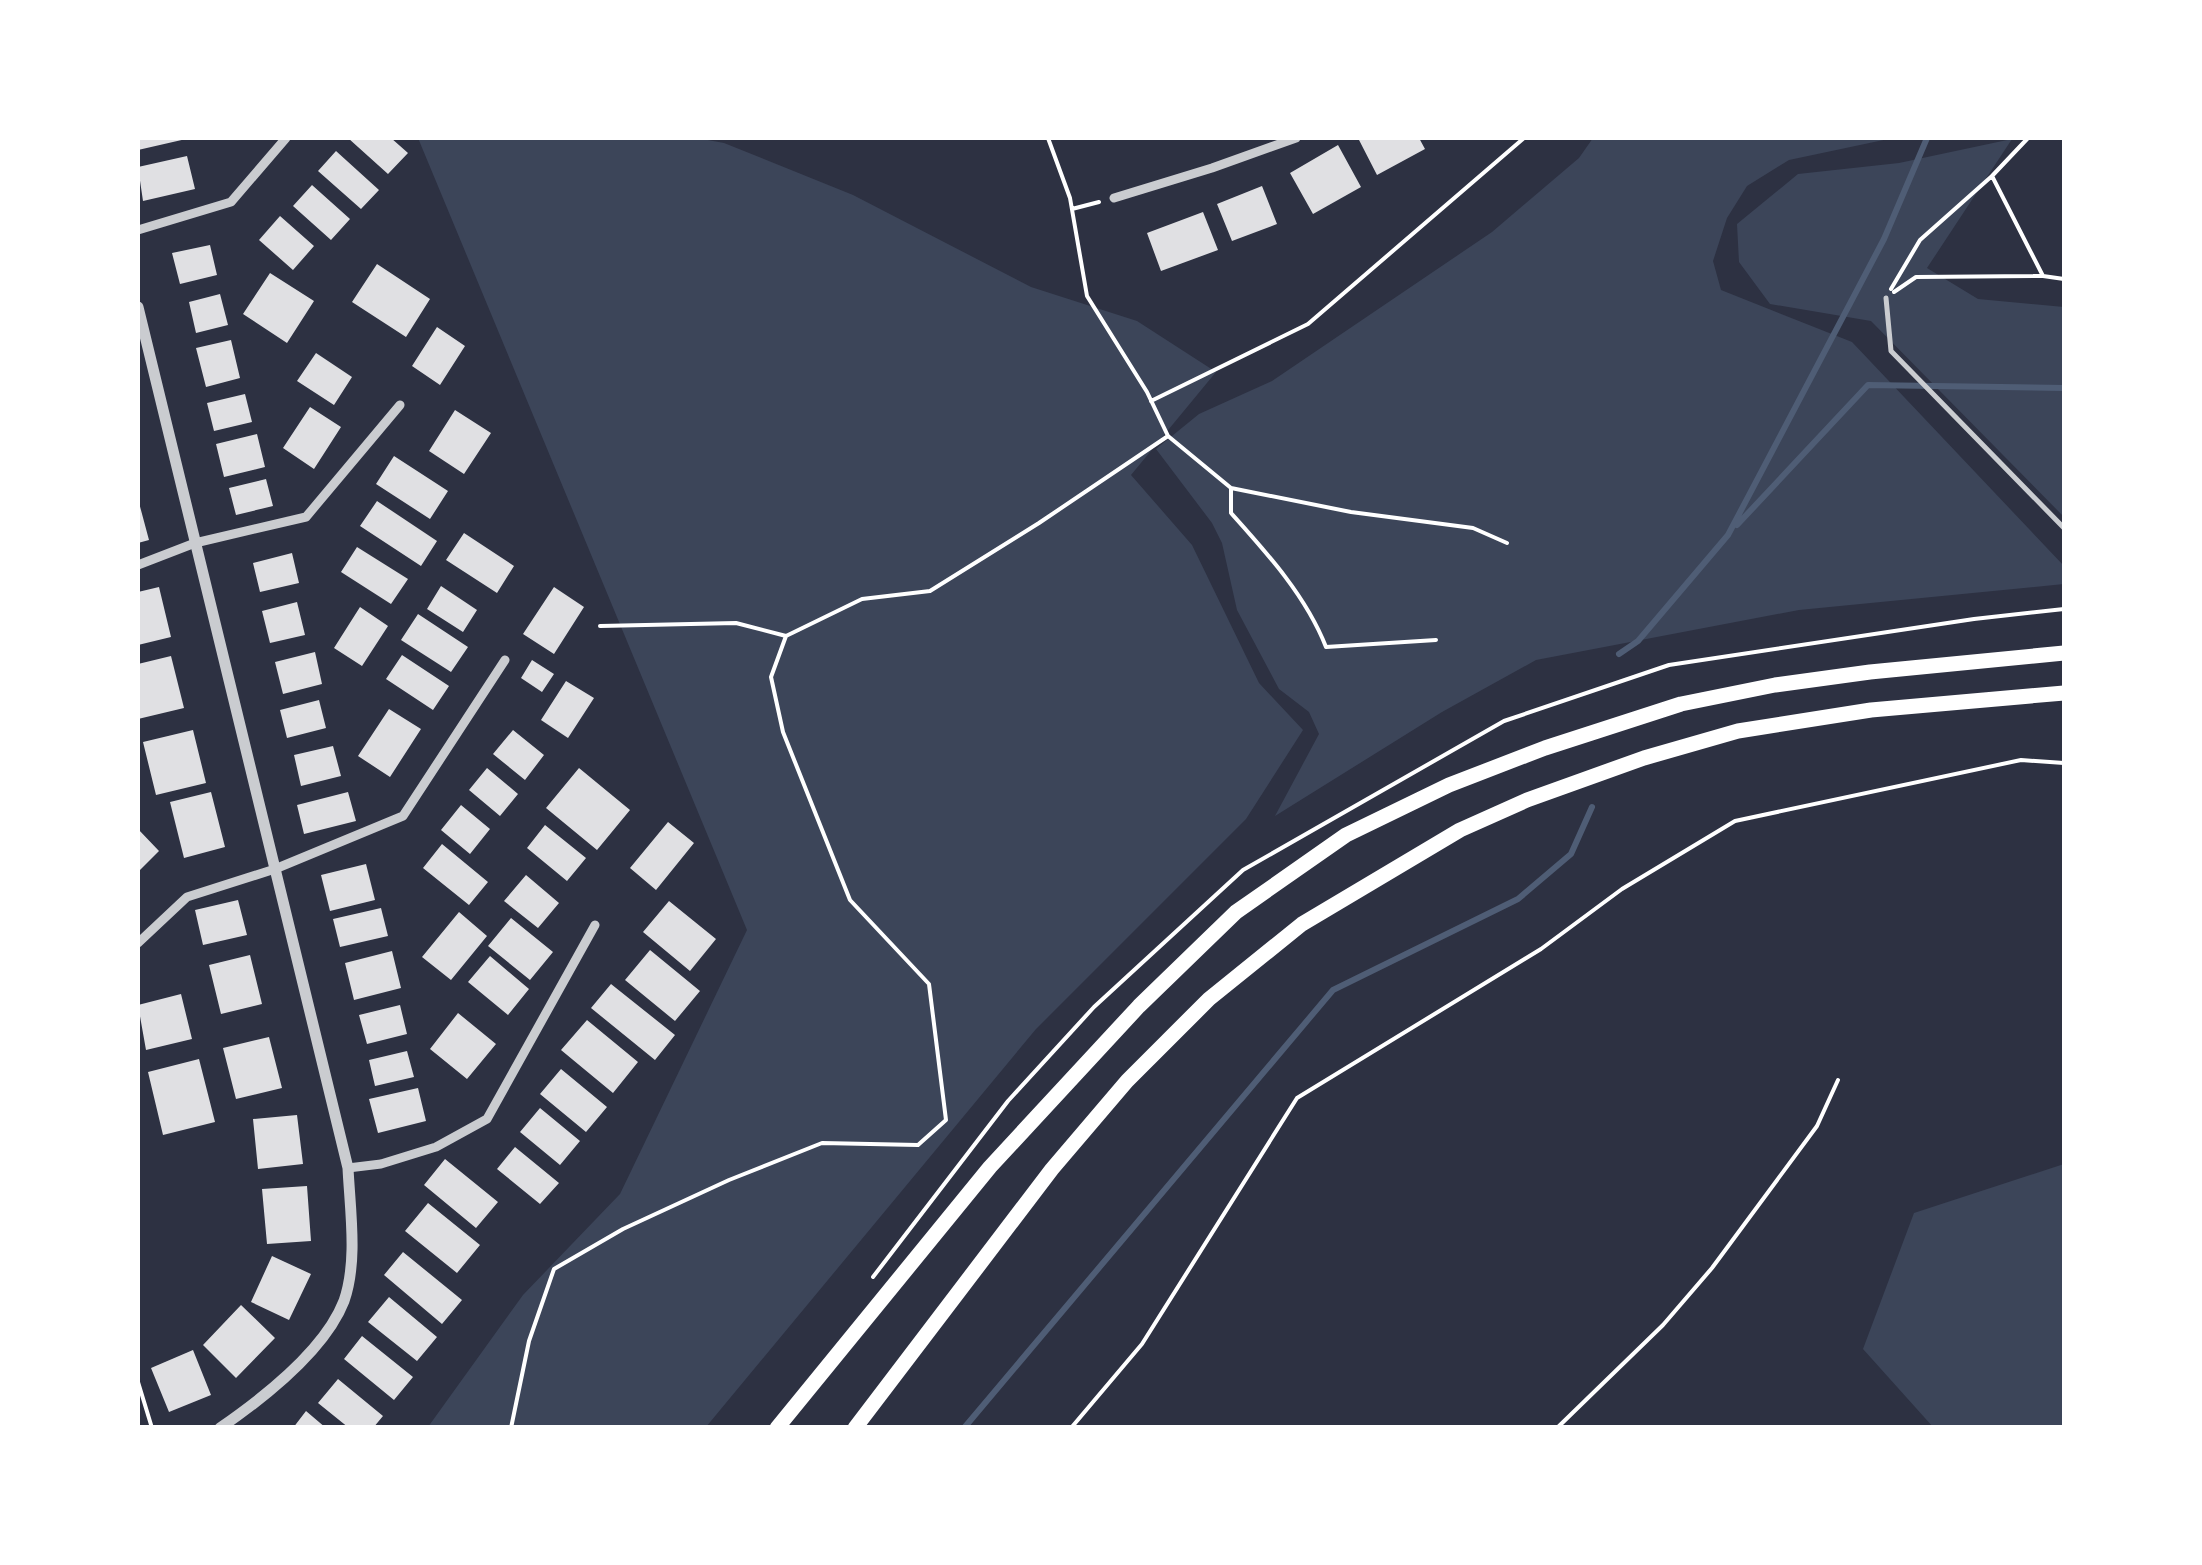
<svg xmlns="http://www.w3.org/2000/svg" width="2202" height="1565" viewBox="0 0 2202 1565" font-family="'Times New Roman',serif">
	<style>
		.green { fill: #3c4559 }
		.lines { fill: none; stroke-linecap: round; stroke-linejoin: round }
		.stream { stroke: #4f5d75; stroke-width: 6 }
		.building { fill: #e0e0e3 }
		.path { stroke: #fff; stroke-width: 4 }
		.service { stroke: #caccd0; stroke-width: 5 }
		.minor { stroke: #caccd0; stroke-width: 9 }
		.tertiary { stroke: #caccd0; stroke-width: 11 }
		.trunk { stroke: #fff; stroke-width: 15 }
	</style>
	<rect width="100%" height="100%" fill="#2d3142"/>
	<path class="green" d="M 418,138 L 697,138 L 724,143 L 853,195 L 1031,287 L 1137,321 L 1216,372 L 1131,475 L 1192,545 L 1259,683 L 1303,730 L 1246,819 L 1036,1029 L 706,1427 L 428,1427 L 523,1295 L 620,1194 L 747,930 Z
		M 1593,138 L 1893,138 L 1789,160 L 1747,186 L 1727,218 L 1713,261 L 1721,290 L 1852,342 L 2064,566 L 2064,584 L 1799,610 L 1536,660 L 1442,712 L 1275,816 L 1319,734 L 1309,712 L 1279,689 L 1237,610 L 1222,543 L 1212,523 L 1156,449 L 1199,414 L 1272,381 L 1492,232 L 1579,158 Z
		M 2012,139 L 1927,268 L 1978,299 L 2064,307 L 2064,517 L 1871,321 L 1770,304 L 1739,262 L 1737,224 L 1798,174 L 1899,163 Z
		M 2064,1164 L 2064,1427 L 1933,1427 L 1863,1349 L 1914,1213 Z"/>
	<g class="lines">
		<path class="stream" d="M 1737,525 L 1868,385 L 2064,388
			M 1619,654 L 1638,641 L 1728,535 L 1884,239 L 1927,138
			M 964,1428 L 1333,990 L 1518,899 L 1571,854 L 1592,807"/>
	</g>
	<path class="building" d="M 138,138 L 186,138 L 186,139 L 138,150 Z
		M 348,138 L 391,138 L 408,153 L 388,174 Z
		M 1358,138 L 1419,138 L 1425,149 L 1377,175 Z
		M 1338,145 L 1361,187 L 1313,214 L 1290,173 Z
		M 336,151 L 379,190 L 361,209 L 318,171 Z
		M 187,156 L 195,189 L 143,201 L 138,167 Z
		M 312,185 L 350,219 L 331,240 L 293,206 Z
		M 1262,186 L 1277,224 L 1232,241 L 1217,204 Z
		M 1203,212 L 1218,250 L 1161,271 L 1147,233 Z
		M 280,216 L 314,246 L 293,270 L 259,240 Z
		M 210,245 L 217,275 L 180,284 L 172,253 Z
		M 377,264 L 430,299 L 406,337 L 352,302 Z
		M 270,273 L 314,301 L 287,343 L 243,314 Z
		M 220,294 L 228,325 L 196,333 L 189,302 Z
		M 437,327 L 465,346 L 440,385 L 412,366 Z
		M 231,340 L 240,378 L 206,387 L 196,348 Z
		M 316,353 L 352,377 L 334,405 L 297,381 Z
		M 245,394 L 252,422 L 214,431 L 207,403 Z
		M 310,407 L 341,427 L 314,469 L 283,448 Z
		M 455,410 L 491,433 L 464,474 L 429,451 Z
		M 257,434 L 265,467 L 224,477 L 216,444 Z
		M 394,456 L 448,491 L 430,519 L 376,484 Z
		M 266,479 L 273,506 L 236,515 L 229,488 Z
		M 138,499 L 149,540 L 138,543 Z
		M 377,501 L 437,541 L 421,566 L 360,526 Z
		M 464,533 L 514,566 L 497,593 L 446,560 Z
		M 357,547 L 408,579 L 391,604 L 341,572 Z
		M 292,553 L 299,583 L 260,592 L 253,563 Z
		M 441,586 L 477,610 L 463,632 L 427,609 Z
		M 159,587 L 171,637 L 138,645 L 138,592 Z
		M 554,587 L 584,607 L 554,654 L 523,634 Z
		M 297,602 L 305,635 L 270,643 L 262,611 Z
		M 360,607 L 388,626 L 362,666 L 334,648 Z
		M 418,614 L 468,647 L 451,672 L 401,640 Z
		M 315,652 L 322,684 L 283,694 L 275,662 Z
		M 402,655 L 449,686 L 433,710 L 386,679 Z
		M 171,656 L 184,708 L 138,719 L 138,664 Z
		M 532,660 L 554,674 L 542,692 L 521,678 Z
		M 566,681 L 594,698 L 568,738 L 541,720 Z
		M 319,700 L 326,728 L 287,738 L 280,710 Z
		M 389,709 L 421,729 L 390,777 L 358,756 Z
		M 193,730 L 206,783 L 156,795 L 143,742 Z
		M 513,730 L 544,755 L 525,780 L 493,754 Z
		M 333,746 L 341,776 L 301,786 L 294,755 Z
		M 487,768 L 518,794 L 500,816 L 469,790 Z
		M 579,768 L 630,810 L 597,850 L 546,808 Z
		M 211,792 L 225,847 L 184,858 L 170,802 Z
		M 348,792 L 356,821 L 304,834 L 297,805 Z
		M 461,805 L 490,829 L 470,854 L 441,830 Z
		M 668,822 L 694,843 L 656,890 L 630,868 Z
		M 545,825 L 586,858 L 567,881 L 527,848 Z
		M 138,829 L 159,851 L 138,872 Z
		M 442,844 L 488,882 L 469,905 L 423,868 Z
		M 366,864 L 375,900 L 330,911 L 321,875 Z
		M 526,875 L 559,903 L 538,928 L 504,901 Z
		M 238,900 L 247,935 L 203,945 L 195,910 Z
		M 669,901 L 716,939 L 690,971 L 643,932 Z
		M 381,908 L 388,936 L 340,947 L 333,919 Z
		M 459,912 L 487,936 L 451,980 L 422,957 Z
		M 511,918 L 553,952 L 530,980 L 488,946 Z
		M 650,950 L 700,991 L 675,1021 L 625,980 Z
		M 392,951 L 401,988 L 354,1000 L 345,963 Z
		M 250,955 L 262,1004 L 221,1014 L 209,965 Z
		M 490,956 L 529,989 L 508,1015 L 468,982 Z
		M 611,984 L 675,1035 L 655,1060 L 591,1008 Z
		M 181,994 L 192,1039 L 146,1050 L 138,1005 Z
		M 400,1005 L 407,1034 L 367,1044 L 359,1015 Z
		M 458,1013 L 496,1044 L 467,1079 L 430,1049 Z
		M 587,1020 L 638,1062 L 613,1093 L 561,1050 Z
		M 269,1037 L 282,1088 L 236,1099 L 223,1048 Z
		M 407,1051 L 414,1077 L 375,1086 L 369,1060 Z
		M 199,1059 L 215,1122 L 163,1135 L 148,1072 Z
		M 561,1069 L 607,1107 L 586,1132 L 540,1094 Z
		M 418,1088 L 426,1121 L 378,1133 L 369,1099 Z
		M 540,1108 L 580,1141 L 560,1165 L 520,1132 Z
		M 297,1115 L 303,1164 L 258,1169 L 253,1119 Z
		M 515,1147 L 559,1183 L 540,1204 L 497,1169 Z
		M 445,1159 L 498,1202 L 476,1228 L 424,1185 Z
		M 307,1186 L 311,1241 L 267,1244 L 262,1189 Z
		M 428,1203 L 480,1245 L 457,1273 L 405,1231 Z
		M 403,1252 L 462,1300 L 442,1324 L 384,1275 Z
		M 272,1256 L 311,1274 L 289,1320 L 251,1302 Z
		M 389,1297 L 437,1337 L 417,1361 L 368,1322 Z
		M 241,1305 L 275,1338 L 236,1378 L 203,1345 Z
		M 362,1336 L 413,1377 L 394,1400 L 344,1359 Z
		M 193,1350 L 211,1395 L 169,1412 L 151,1368 Z
		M 338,1379 L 383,1416 L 373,1428 L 349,1428 L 318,1403 Z
		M 306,1411 L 326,1428 L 293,1428 Z"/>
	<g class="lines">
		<path class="path" d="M 1048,138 L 1070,198 L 1087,296 L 1147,392 L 1168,436 L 1231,488 L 1351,512 L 1473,528 L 1507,543
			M 2028,138 L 1992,176 L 2043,276
			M 1072,209 L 1099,202
			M 1891,289 L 1920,240 L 1992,176
			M 1894,292 L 1916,277 L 2043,276 L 2064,279
			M 1151,401 L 1308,324 L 1524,138
			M 1231,488 L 1231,513 C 1267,553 1306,596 1326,647 L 1436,640
			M 600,626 L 736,623 L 786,636 L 862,599 L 930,591 L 1039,523 L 1168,436
			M 873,1277 L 1008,1101 L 1094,1007 L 1243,870 L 1504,721 L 1669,665 L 1974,619 L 2064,609
			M 138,1382 L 152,1428
			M 511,1428 L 529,1341 L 554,1269 L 623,1229 L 729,1180 L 822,1143 L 918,1145 L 946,1120 L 929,984 L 850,900 L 783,732 L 771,677 L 786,636
			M 1071,1428 L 1142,1344 L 1297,1098 L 1541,949 L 1622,889 L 1735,821 L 2021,760 L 2064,763
			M 1557,1428 L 1663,1325 L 1712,1268 L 1817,1126 L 1838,1080"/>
		<path class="service" d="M 1886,298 L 1891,351 L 2064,528"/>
		<path class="minor" d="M 1114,198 L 1212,168 L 1296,138
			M 138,230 L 231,202 L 286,138
			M 138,565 L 195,543 L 306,517 L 400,405
			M 138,943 L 187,897 L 275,869 L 403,816 L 505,660
			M 348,1168 L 381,1164 L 436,1147 L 487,1119 L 595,925"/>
		<path class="tertiary" d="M 138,307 L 348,1168 C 350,1210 358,1261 344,1301 C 325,1350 262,1399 220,1428"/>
		<path class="trunk" d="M 777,1428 L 990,1167 L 1139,1006 L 1236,912 L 1346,835 L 1449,785 L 1545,748 L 1681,704 L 1775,685 L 1870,672 L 2064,653
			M 855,1428 L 1052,1169 L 1127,1081 L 1209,999 L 1302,924 L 1460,830 L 1527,800 L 1644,758 L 1738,731 L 1871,710 L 2064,693"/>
	</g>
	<rect width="2202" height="1565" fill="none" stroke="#ffffff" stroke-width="280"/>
</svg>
